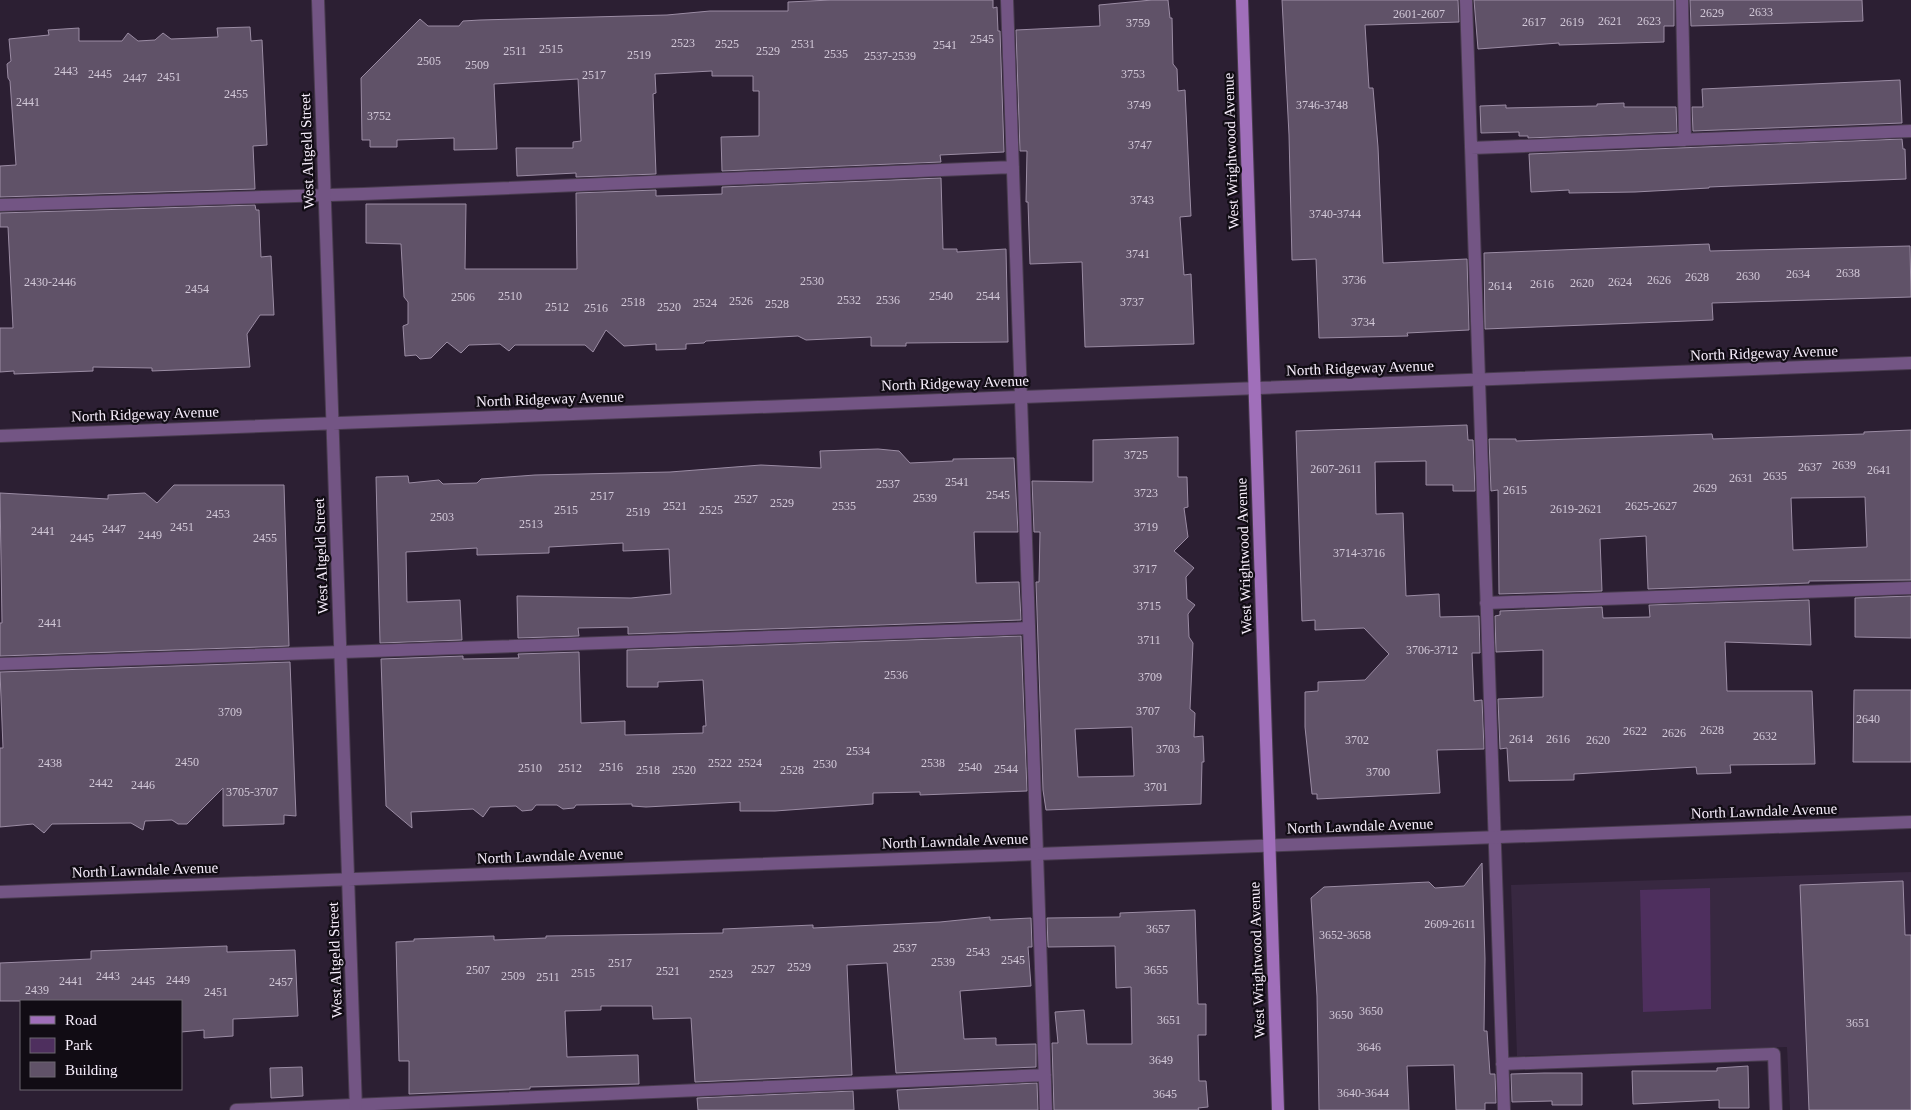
<svg xmlns="http://www.w3.org/2000/svg" width="1911" height="1110" viewBox="0 0 1911 1110" font-family="'Times New Roman',serif">
	<style>
		.built { fill: #382841 }
		.green { fill: #4e2f5e }
		.building { fill: #605268; stroke: #9b8ca4; fill-rule: evenodd }
		.lines { fill: none; stroke-linecap: round; stroke-linejoin: round }
		.lane-casing { stroke: #493c4f; stroke-width: 14 }
		.street-casing { stroke: #493c4f; stroke-width: 14 }
		.secondary-casing { stroke: #493c4f; stroke-width: 14 }
		.lane { stroke: #735584; stroke-width: 12 }
		.street { stroke: #735584; stroke-width: 12 }
		.secondary { stroke: #a06fba; stroke-width: 12 }
		.labels { text-anchor: middle; dominant-baseline: central; stroke-width: 4.5; stroke-linejoin: round; paint-order: stroke }
		.number-label { font-size: 12px; fill: #d2c8d8 }
		.street-label { font-size: 15px; fill: #f8effd; stroke: #110c14 }
	</style>
	<rect width="100%" height="100%" fill="#2c1f33"/>
	<path class="built" d="M 1911,872 L 1911,1110 L 1790,1110 L 1787,1047 L 1517,1056 L 1511,885 Z"/>
	<path class="green" d="M 1710,888 L 1711,1009 L 1643,1012 L 1640,890 Z"/>
	<path class="building" d="M 831,0 L 993,0 L 993,8 L 997,7 L 998,31 L 1000,31 L 1004,152 L 940,155 L 941,162 L 722,171 L 721,137 L 759,136 L 759,91 L 753,91 L 753,76 L 712,76 L 712,71 L 655,74 L 656,93 L 653,94 L 656,174 L 576,177 L 576,173 L 517,176 L 516,148 L 573,148 L 573,142 L 581,141 L 578,79 L 494,84 L 497,149 L 454,150 L 454,138 L 397,140 L 397,147 L 370,147 L 370,140 L 362,140 L 361,78 L 420,19 L 428,26 L 459,26 L 463,21 L 480,20 L 667,15 L 710,11 L 788,11 L 788,2 Z
		M 1152,0 L 1168,0 L 1170,18 L 1172,18 L 1173,64 L 1177,69 L 1178,91 L 1185,90 L 1191,216 L 1180,217 L 1184,275 L 1191,274 L 1194,344 L 1085,347 L 1082,262 L 1030,264 L 1028,202 L 1026,202 L 1027,151 L 1020,151 L 1016,30 L 1100,26 L 1099,5 Z
		M 1282,0 L 1458,0 L 1459,22 L 1365,25 L 1369,88 L 1373,88 L 1378,147 L 1383,263 L 1467,259 L 1469,330 L 1407,333 L 1408,336 L 1319,338 L 1316,259 L 1292,260 L 1289,135 Z
		M 1474,0 L 1674,0 L 1674,26 L 1664,26 L 1664,42 L 1559,45 L 1559,43 L 1478,49 Z
		M 1690,0 L 1862,0 L 1863,21 L 1691,26 Z
		M 250,27 L 251,41 L 262,40 L 267,145 L 253,146 L 255,189 L 0,197 L 0,166 L 16,165 L 10,81 L 8,78 L 7,64 L 11,61 L 9,39 L 49,35 L 48,30 L 79,28 L 79,41 L 122,41 L 128,33 L 138,41 L 155,40 L 163,33 L 171,39 L 218,37 L 217,28 Z
		M 1900,80 L 1902,123 L 1693,131 L 1692,107 L 1703,107 L 1702,89 Z
		M 1624,103 L 1624,107 L 1676,107 L 1677,132 L 1528,138 L 1528,136 L 1519,136 L 1519,132 L 1481,133 L 1480,106 L 1506,105 L 1506,108 L 1597,106 L 1597,104 Z
		M 1902,139 L 1903,149 L 1905,149 L 1906,179 L 1709,187 L 1709,188 L 1635,192 L 1569,193 L 1569,190 L 1531,192 L 1529,154 Z
		M 941,178 L 943,249 L 957,249 L 957,252 L 1006,249 L 1008,342 L 906,343 L 906,346 L 871,346 L 871,337 L 806,340 L 798,336 L 706,341 L 704,343 L 686,344 L 686,349 L 656,350 L 656,344 L 624,346 L 606,330 L 593,352 L 585,345 L 515,345 L 509,351 L 500,344 L 469,345 L 461,353 L 447,342 L 431,358 L 420,359 L 416,355 L 405,356 L 403,326 L 408,324 L 408,302 L 404,297 L 401,244 L 366,243 L 366,204 L 466,204 L 465,269 L 577,269 L 576,193 L 656,190 L 656,196 L 722,194 L 722,187 Z
		M 255,205 L 256,210 L 259,210 L 261,257 L 271,256 L 274,315 L 260,315 L 247,334 L 250,367 L 152,371 L 152,368 L 93,367 L 93,371 L 14,374 L 14,371 L 0,372 L 0,328 L 13,328 L 8,227 L 0,227 L 0,213 Z
		M 1709,244 L 1710,251 L 1910,246 L 1911,297 L 1712,303 L 1713,320 L 1485,329 L 1484,253 Z
		M 1467,425 L 1468,440 L 1473,440 L 1475,491 L 1453,491 L 1453,485 L 1426,485 L 1426,461 L 1375,462 L 1376,514 L 1403,513 L 1406,596 L 1439,594 L 1440,617 L 1479,616 L 1480,653 L 1472,653 L 1474,701 L 1482,700 L 1484,749 L 1437,750 L 1440,793 L 1317,799 L 1317,794 L 1312,794 L 1305,727 L 1305,692 L 1318,691 L 1318,682 L 1365,680 L 1389,654 L 1364,628 L 1315,630 L 1315,620 L 1302,621 L 1296,431 Z
		M 1911,430 L 1911,580 L 1809,581 L 1809,583 L 1648,589 L 1646,536 L 1600,539 L 1602,591 L 1499,594 L 1498,490 L 1491,491 L 1489,439 L 1516,439 L 1516,441 L 1712,434 L 1713,439 L 1864,434 L 1864,432 ZM 1865,497 L 1867,547 L 1793,550 L 1791,498 Z
		M 1178,437 L 1178,477 L 1187,477 L 1188,507 L 1184,508 L 1188,537 L 1174,551 L 1194,568 L 1186,577 L 1187,599 L 1195,605 L 1188,614 L 1189,637 L 1193,643 L 1190,709 L 1195,713 L 1194,737 L 1203,736 L 1204,762 L 1202,762 L 1201,804 L 1046,810 L 1043,790 L 1036,582 L 1039,582 L 1040,532 L 1034,532 L 1032,481 L 1093,482 L 1093,440 ZM 1132,727 L 1134,776 L 1078,777 L 1075,729 Z
		M 878,449 L 899,451 L 910,463 L 953,461 L 953,459 L 1014,458 L 1018,532 L 974,532 L 976,583 L 1019,582 L 1021,620 L 628,634 L 628,627 L 578,628 L 579,636 L 518,638 L 517,596 L 631,598 L 671,594 L 669,549 L 623,551 L 623,543 L 549,547 L 549,553 L 477,555 L 477,548 L 406,552 L 407,602 L 460,600 L 462,640 L 380,643 L 376,477 L 408,476 L 409,483 L 439,480 L 443,484 L 477,483 L 481,479 L 535,475 L 670,472 L 761,465 L 821,468 L 820,451 Z
		M 174,485 L 284,485 L 289,646 L 0,656 L 0,623 L 2,623 L 0,493 L 108,499 L 108,495 L 145,493 L 157,503 Z
		M 1911,596 L 1911,638 L 1855,637 L 1855,598 Z
		M 1809,600 L 1811,645 L 1725,642 L 1727,691 L 1812,691 L 1815,764 L 1730,765 L 1731,773 L 1697,774 L 1696,767 L 1574,774 L 1574,780 L 1509,781 L 1507,748 L 1500,749 L 1498,699 L 1543,697 L 1543,650 L 1496,652 L 1495,616 L 1500,615 L 1500,611 L 1602,607 L 1603,618 L 1650,617 L 1649,605 Z
		M 1021,636 L 1027,791 L 920,795 L 920,792 L 873,793 L 873,804 L 775,811 L 740,811 L 740,802 L 646,807 L 632,806 L 632,804 L 576,805 L 574,808 L 563,809 L 557,805 L 536,805 L 532,810 L 522,811 L 516,806 L 490,807 L 483,817 L 473,809 L 411,812 L 412,828 L 386,806 L 381,659 L 463,656 L 463,659 L 519,658 L 518,654 L 579,652 L 581,723 L 625,721 L 625,735 L 703,733 L 703,726 L 706,726 L 703,680 L 658,682 L 658,687 L 627,687 L 627,650 Z
		M 290,662 L 296,816 L 284,815 L 284,824 L 223,826 L 223,788 L 187,824 L 178,824 L 172,820 L 145,821 L 143,830 L 131,823 L 52,824 L 44,833 L 33,824 L 0,827 L 0,748 L 3,748 L 0,672 Z
		M 1854,690 L 1911,690 L 1911,762 L 1853,762 Z
		M 1482,863 L 1485,959 L 1484,1031 L 1487,1031 L 1490,1074 L 1495,1074 L 1496,1103 L 1485,1103 L 1485,1110 L 1456,1110 L 1454,1065 L 1407,1066 L 1409,1110 L 1319,1110 L 1317,996 L 1311,898 L 1324,887 L 1429,882 L 1435,888 L 1464,886 Z
		M 1903,881 L 1905,935 L 1911,935 L 1911,1110 L 1809,1110 L 1800,885 Z
		M 1195,910 L 1198,1004 L 1206,1004 L 1206,1035 L 1198,1035 L 1199,1081 L 1206,1081 L 1208,1107 L 1198,1108 L 1199,1110 L 1054,1110 L 1052,1043 L 1058,1043 L 1055,1012 L 1084,1010 L 1087,1044 L 1132,1044 L 1131,987 L 1116,988 L 1115,946 L 1048,947 L 1047,918 L 1120,917 L 1120,913 Z
		M 990,917 L 990,920 L 1031,918 L 1032,947 L 1028,947 L 1031,986 L 960,991 L 964,1039 L 996,1038 L 996,1045 L 1036,1044 L 1036,1067 L 896,1073 L 887,963 L 847,965 L 852,1075 L 695,1082 L 691,1018 L 653,1019 L 652,1006 L 601,1006 L 601,1010 L 565,1011 L 567,1057 L 638,1055 L 639,1084 L 530,1087 L 530,1089 L 409,1094 L 409,1061 L 399,1061 L 396,942 L 414,941 L 414,939 L 494,936 L 494,940 L 546,938 L 546,936 L 723,933 L 723,929 L 813,925 L 813,928 L 940,922 Z
		M 227,946 L 227,952 L 295,950 L 298,1016 L 233,1019 L 233,1036 L 204,1038 L 204,1030 L 181,1032 L 181,1001 L 0,1001 L 0,963 L 91,959 L 91,951 Z
		M 1748,1066 L 1749,1108 L 1719,1108 L 1719,1100 L 1633,1104 L 1632,1071 L 1717,1071 L 1717,1068 Z
		M 302,1067 L 303,1096 L 271,1098 L 270,1068 Z
		M 1544,1073 L 1582,1073 L 1582,1105 L 1552,1105 L 1552,1101 L 1512,1102 L 1511,1074 Z
		M 1037,1083 L 1038,1110 L 899,1110 L 897,1090 Z
		M 853,1091 L 854,1110 L 698,1110 L 697,1098 Z"/>
	<g class="lines">
		<defs>
			<path id="lane" d="M 1007,0 L 1046,1110
				M 1466,0 L 1504,1110
				M 1682,0 L 1685,140
				M 1471,148 L 1911,131
				M 0,205 L 363,194 L 1013,167
				M 1486,603 L 1911,588
				M 0,664 L 1029,628
				M 1502,1064 L 1774,1054 L 1776,1110
				M 236,1110 L 1045,1075"/>
			<path id="street" d="M 318,0 L 356,1110
				M 0,436 L 1911,363
				M 0,892 L 1911,822"/>
			<path id="secondary" d="M 1242,0 L 1278,1110"/>
		</defs>
		<use href="#lane" class="lane-casing"/>
		<use href="#street" class="street-casing"/>
		<use href="#secondary" class="secondary-casing"/>
		<use href="#lane" class="lane"/>
		<use href="#street" class="street"/>
		<use href="#secondary" class="secondary"/>
	</g>
	<g class="labels">
		<g class="number-label">
			<text x="1761" y="12">2633</text>
			<text x="1712" y="13">2629</text>
			<text x="1419" y="14">2601-2607</text>
			<text x="1610" y="21">2621</text>
			<text x="1649" y="21">2623</text>
			<text x="1534" y="22">2617</text>
			<text x="1572" y="22">2619</text>
			<text x="1138" y="23">3759</text>
			<text x="982" y="39">2545</text>
			<text x="683" y="43">2523</text>
			<text x="727" y="44">2525</text>
			<text x="803" y="44">2531</text>
			<text x="945" y="45">2541</text>
			<text x="551" y="49">2515</text>
			<text x="515" y="51">2511</text>
			<text x="768" y="51">2529</text>
			<text x="836" y="54">2535</text>
			<text x="639" y="55">2519</text>
			<text x="890" y="56">2537-2539</text>
			<text x="429" y="61">2505</text>
			<text x="477" y="65">2509</text>
			<text x="66" y="71">2443</text>
			<text x="100" y="74">2445</text>
			<text x="1133" y="74">3753</text>
			<text x="594" y="75">2517</text>
			<text x="169" y="77">2451</text>
			<text x="135" y="78">2447</text>
			<text x="236" y="94">2455</text>
			<text x="28" y="102">2441</text>
			<text x="1139" y="105">3749</text>
			<text x="1322" y="105">3746-3748</text>
			<text x="379" y="116">3752</text>
			<text x="1140" y="145">3747</text>
			<text x="1142" y="200">3743</text>
			<text x="1335" y="214">3740-3744</text>
			<text x="1138" y="254">3741</text>
			<text x="1848" y="273">2638</text>
			<text x="1798" y="274">2634</text>
			<text x="1748" y="276">2630</text>
			<text x="1697" y="277">2628</text>
			<text x="1354" y="280">3736</text>
			<text x="1659" y="280">2626</text>
			<text x="812" y="281">2530</text>
			<text x="50" y="282">2430-2446</text>
			<text x="1620" y="282">2624</text>
			<text x="1582" y="283">2620</text>
			<text x="1542" y="284">2616</text>
			<text x="1500" y="286">2614</text>
			<text x="197" y="289">2454</text>
			<text x="510" y="296">2510</text>
			<text x="941" y="296">2540</text>
			<text x="988" y="296">2544</text>
			<text x="463" y="297">2506</text>
			<text x="849" y="300">2532</text>
			<text x="888" y="300">2536</text>
			<text x="741" y="301">2526</text>
			<text x="633" y="302">2518</text>
			<text x="1132" y="302">3737</text>
			<text x="705" y="303">2524</text>
			<text x="777" y="304">2528</text>
			<text x="557" y="307">2512</text>
			<text x="669" y="307">2520</text>
			<text x="596" y="308">2516</text>
			<text x="1363" y="322">3734</text>
			<text x="1136" y="455">3725</text>
			<text x="1844" y="465">2639</text>
			<text x="1810" y="467">2637</text>
			<text x="1336" y="469">2607-2611</text>
			<text x="1879" y="470">2641</text>
			<text x="1775" y="476">2635</text>
			<text x="1741" y="478">2631</text>
			<text x="957" y="482">2541</text>
			<text x="888" y="484">2537</text>
			<text x="1705" y="488">2629</text>
			<text x="1515" y="490">2615</text>
			<text x="1146" y="493">3723</text>
			<text x="998" y="495">2545</text>
			<text x="602" y="496">2517</text>
			<text x="925" y="498">2539</text>
			<text x="746" y="499">2527</text>
			<text x="782" y="503">2529</text>
			<text x="675" y="506">2521</text>
			<text x="844" y="506">2535</text>
			<text x="1651" y="506">2625-2627</text>
			<text x="1576" y="509">2619-2621</text>
			<text x="566" y="510">2515</text>
			<text x="711" y="510">2525</text>
			<text x="638" y="512">2519</text>
			<text x="218" y="514">2453</text>
			<text x="442" y="517">2503</text>
			<text x="531" y="524">2513</text>
			<text x="182" y="527">2451</text>
			<text x="1146" y="527">3719</text>
			<text x="114" y="529">2447</text>
			<text x="43" y="531">2441</text>
			<text x="150" y="535">2449</text>
			<text x="82" y="538">2445</text>
			<text x="265" y="538">2455</text>
			<text x="1359" y="553">3714-3716</text>
			<text x="1145" y="569">3717</text>
			<text x="1149" y="606">3715</text>
			<text x="50" y="623">2441</text>
			<text x="1149" y="640">3711</text>
			<text x="1432" y="650">3706-3712</text>
			<text x="896" y="675">2536</text>
			<text x="1150" y="677">3709</text>
			<text x="1148" y="711">3707</text>
			<text x="230" y="712">3709</text>
			<text x="1868" y="719">2640</text>
			<text x="1712" y="730">2628</text>
			<text x="1635" y="731">2622</text>
			<text x="1674" y="733">2626</text>
			<text x="1765" y="736">2632</text>
			<text x="1521" y="739">2614</text>
			<text x="1558" y="739">2616</text>
			<text x="1357" y="740">3702</text>
			<text x="1598" y="740">2620</text>
			<text x="1168" y="749">3703</text>
			<text x="858" y="751">2534</text>
			<text x="187" y="762">2450</text>
			<text x="50" y="763">2438</text>
			<text x="720" y="763">2522</text>
			<text x="750" y="763">2524</text>
			<text x="933" y="763">2538</text>
			<text x="825" y="764">2530</text>
			<text x="611" y="767">2516</text>
			<text x="970" y="767">2540</text>
			<text x="530" y="768">2510</text>
			<text x="570" y="768">2512</text>
			<text x="1006" y="769">2544</text>
			<text x="648" y="770">2518</text>
			<text x="684" y="770">2520</text>
			<text x="792" y="770">2528</text>
			<text x="1378" y="772">3700</text>
			<text x="101" y="783">2442</text>
			<text x="143" y="785">2446</text>
			<text x="1156" y="787">3701</text>
			<text x="252" y="792">3705-3707</text>
			<text x="1450" y="924">2609-2611</text>
			<text x="1158" y="929">3657</text>
			<text x="1345" y="935">3652-3658</text>
			<text x="905" y="948">2537</text>
			<text x="978" y="952">2543</text>
			<text x="1013" y="960">2545</text>
			<text x="943" y="962">2539</text>
			<text x="620" y="963">2517</text>
			<text x="799" y="967">2529</text>
			<text x="763" y="969">2527</text>
			<text x="478" y="970">2507</text>
			<text x="1156" y="970">3655</text>
			<text x="668" y="971">2521</text>
			<text x="583" y="973">2515</text>
			<text x="721" y="974">2523</text>
			<text x="108" y="976">2443</text>
			<text x="513" y="976">2509</text>
			<text x="548" y="977">2511</text>
			<text x="178" y="980">2449</text>
			<text x="71" y="981">2441</text>
			<text x="143" y="981">2445</text>
			<text x="281" y="982">2457</text>
			<text x="37" y="990">2439</text>
			<text x="216" y="992">2451</text>
			<text x="1371" y="1011">3650</text>
			<text x="1341" y="1015">3650</text>
			<text x="1169" y="1020">3651</text>
			<text x="1858" y="1023">3651</text>
			<text x="1369" y="1047">3646</text>
			<text x="1161" y="1060">3649</text>
			<text x="1363" y="1093">3640-3644</text>
			<text x="1165" y="1094">3645</text>
		</g>
		<g class="street-label">
			<text transform="translate(307 151) rotate(-92)">West Altgeld Street</text>
			<text transform="translate(1231 151) rotate(-92)">West Wrightwood Avenue</text>
			<text transform="translate(1764 353) rotate(-2)">North Ridgeway Avenue</text>
			<text transform="translate(1360 368) rotate(-2)">North Ridgeway Avenue</text>
			<text transform="translate(955 383) rotate(-2)">North Ridgeway Avenue</text>
			<text transform="translate(550 399) rotate(-2)">North Ridgeway Avenue</text>
			<text transform="translate(145 414) rotate(-2)">North Ridgeway Avenue</text>
			<text transform="translate(321 556) rotate(-92)">West Altgeld Street</text>
			<text transform="translate(1244 556) rotate(-92)">West Wrightwood Avenue</text>
			<text transform="translate(1764 811) rotate(-2)">North Lawndale Avenue</text>
			<text transform="translate(1360 826) rotate(-2)">North Lawndale Avenue</text>
			<text transform="translate(955 841) rotate(-2)">North Lawndale Avenue</text>
			<text transform="translate(550 856) rotate(-2)">North Lawndale Avenue</text>
			<text transform="translate(145 870) rotate(-2)">North Lawndale Avenue</text>
			<text transform="translate(335 960) rotate(-92)">West Altgeld Street</text>
			<text transform="translate(1257 960) rotate(-92)">West Wrightwood Avenue</text>
		</g>
	</g>
	<rect x="20" y="1000" width="162" height="90" fill="#110c14" stroke="#6d6771"/>
	<rect x="30" y="1016" width="25" height="8" fill="#a06fba" stroke="#6d6771"/>
	<text x="65" y="1025" font-size="15" fill="#f8effd">Road</text>
	<rect x="30" y="1038" width="25" height="15" fill="#4e2f5e" stroke="#6d6771"/>
	<text x="65" y="1050" font-size="15" fill="#f8effd">Park</text>
	<rect x="30" y="1062" width="25" height="15" fill="#605268" stroke="#6d6771"/>
	<text x="65" y="1075" font-size="15" fill="#f8effd">Building</text>
</svg>
